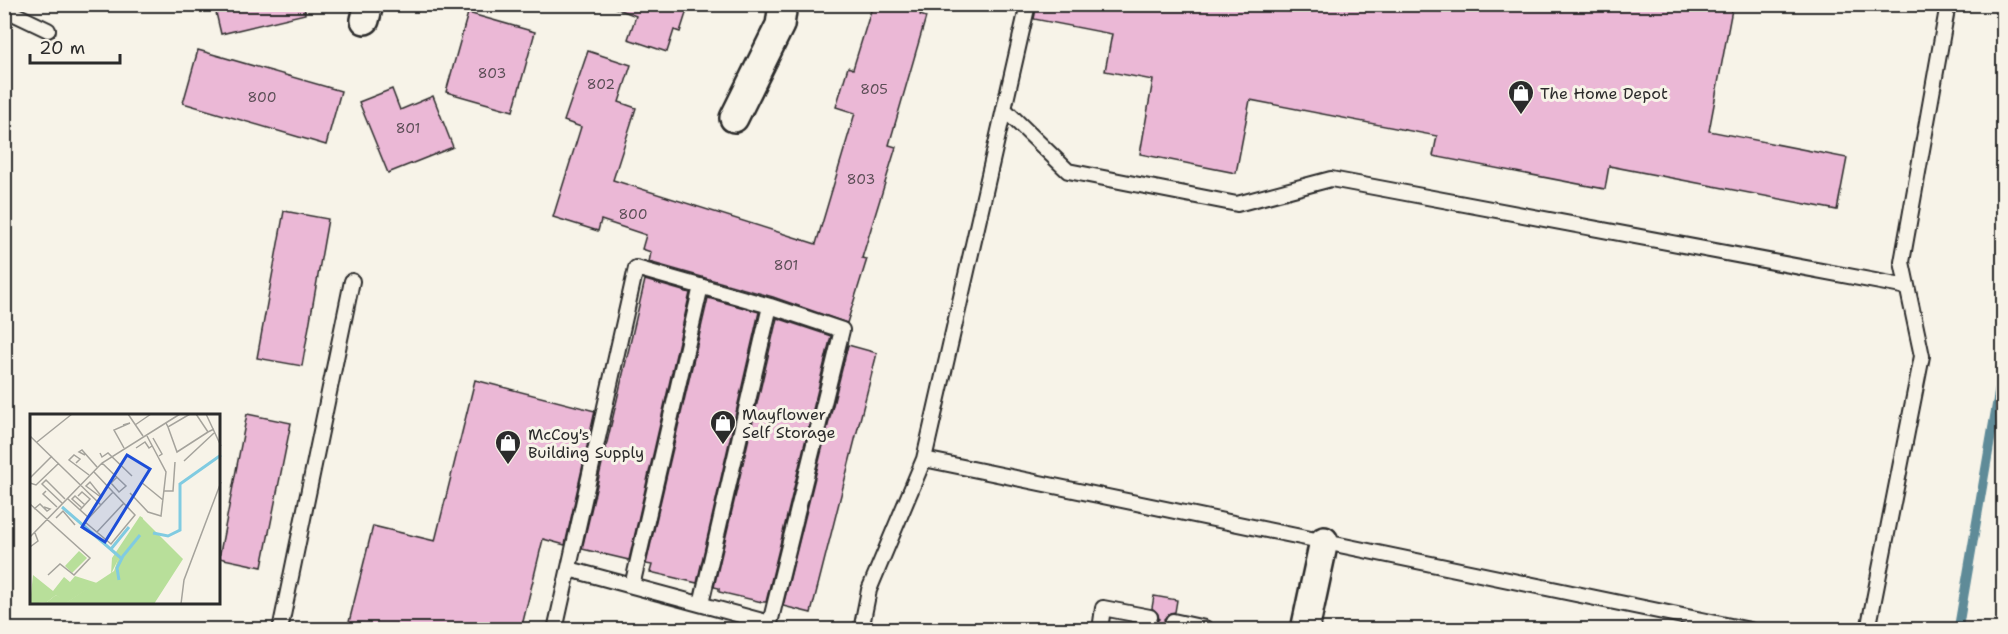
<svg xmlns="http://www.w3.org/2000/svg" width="2008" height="634" viewBox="0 0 2008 634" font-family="'Shantell Sans',sans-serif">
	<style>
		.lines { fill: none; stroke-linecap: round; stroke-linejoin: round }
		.stream { stroke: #5e8b98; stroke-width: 9 }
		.building { fill: #ebb8d6; stroke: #2b2b2b; stroke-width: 1.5 }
		.service-casing { stroke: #2b2b2b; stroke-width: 18 }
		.minor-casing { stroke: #2b2b2b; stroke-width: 32 }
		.service { stroke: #f7f3e8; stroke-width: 14 }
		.minor { stroke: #f7f3e8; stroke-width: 27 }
		.labels { text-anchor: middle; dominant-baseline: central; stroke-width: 6; stroke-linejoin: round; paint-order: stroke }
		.number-label { font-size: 14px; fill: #5b4e56 }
		.poi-label { font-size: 16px; fill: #2b2b2b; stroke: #f7f3e8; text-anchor: start }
		.inset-river { fill: none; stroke: #80cbe1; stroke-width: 3 }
		.inset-road { fill: none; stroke: #a5a39c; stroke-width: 1.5 }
		.view { fill: #1d4ed8; fill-opacity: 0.15; stroke: #1d4ed8; stroke-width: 3 }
		.inset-edge { fill: none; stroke: #2b2b2b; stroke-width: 3 }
	</style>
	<rect width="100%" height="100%" fill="#f7f3e8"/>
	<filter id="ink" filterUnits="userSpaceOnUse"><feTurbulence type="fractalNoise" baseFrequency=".0167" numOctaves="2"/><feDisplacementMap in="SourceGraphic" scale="12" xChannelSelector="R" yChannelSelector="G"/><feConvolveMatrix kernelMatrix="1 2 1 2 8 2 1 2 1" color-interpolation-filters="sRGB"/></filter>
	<g filter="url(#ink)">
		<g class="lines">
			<path class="stream" d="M 1958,630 L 2004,361"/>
		</g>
		<path class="building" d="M 214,4 L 304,4 L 305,14 L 221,34 Z
			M 613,4 L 689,4 L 680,32 L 674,30 L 667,52 L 628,39 L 636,16 L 613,7 Z
			M 873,4 L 923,4 L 920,15 L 926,17 L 889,145 L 896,147 L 862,258 L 867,259 L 847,323 L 773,297 L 649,262 L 651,252 L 642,249 L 646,235 L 601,220 L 598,231 L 553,217 L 581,127 L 564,121 L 588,51 L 631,65 L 619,102 L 636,108 L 613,180 L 816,244 L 855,113 L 836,107 L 848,67 L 853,69 Z
			M 1037,4 L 1733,4 L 1709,131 L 1847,158 L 1837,210 L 1609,166 L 1605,189 L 1433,156 L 1437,136 L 1250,100 L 1236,173 L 1140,154 L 1153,80 L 1105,71 L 1112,34 L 1034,19 Z
			M 468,13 L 535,32 L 513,111 L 446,92 Z
			M 198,50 L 341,91 L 326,145 L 183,103 Z
			M 392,89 L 400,110 L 433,96 L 453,147 L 388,173 L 359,102 Z
			M 284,211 L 328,219 L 302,366 L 257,358 Z
			M 645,280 L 690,293 L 629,560 L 582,549 Z
			M 708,298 L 759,312 L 697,583 L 650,572 L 652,565 L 646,564 Z
			M 777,318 L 831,336 L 766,602 L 762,602 L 719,592 L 719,588 L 714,587 Z
			M 848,345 L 877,353 L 811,613 L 783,606 Z
			M 475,380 L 595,411 L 565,545 L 543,539 L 521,630 L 347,630 L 373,526 L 435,541 Z
			M 247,414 L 291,423 L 262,567 L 219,558 Z
			M 1154,596 L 1177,600 L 1175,612 L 1170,613 L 1164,619 L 1165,624 L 1170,630 L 1148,630 L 1148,626 L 1153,625 L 1159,619 L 1158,614 L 1152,608 Z"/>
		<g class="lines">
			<defs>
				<path id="service" d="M 1028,4 L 924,459 L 1750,630
					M 4,9 L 48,30
					M 1004,109 L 1068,171 L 1237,204 L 1331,179 L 1907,287
					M 632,586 L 701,286
					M 701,604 L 770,306
					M 1173,621 L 1205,628 L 1206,630
					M 280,630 L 352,281
					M 555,630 L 636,268 L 770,306 L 842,330 L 770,623 L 569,569
					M 861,630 L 869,590 L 924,459
					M 1100,630 L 1103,608 L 1150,617
					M 1868,630 L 1922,356 L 1902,262 L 1948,4"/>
				<path id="minor" d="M 365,20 L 369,4
					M 734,118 L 780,25 L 783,4
					M 1305,630 L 1324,541"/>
			</defs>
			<use href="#service" class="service-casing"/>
			<use href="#minor" class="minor-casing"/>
			<use href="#service" class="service"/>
			<use href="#minor" class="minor"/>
		</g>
	</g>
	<defs>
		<symbol id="shop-pin" viewBox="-11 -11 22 30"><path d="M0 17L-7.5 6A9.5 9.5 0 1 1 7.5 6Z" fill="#2b2b2b" stroke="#f7f3e8"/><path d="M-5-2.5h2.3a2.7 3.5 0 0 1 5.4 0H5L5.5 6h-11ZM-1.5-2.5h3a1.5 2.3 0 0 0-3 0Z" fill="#fff"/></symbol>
	</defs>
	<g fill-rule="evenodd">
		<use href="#shop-pin" x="1506" y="78" width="30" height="40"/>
		<use href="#shop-pin" x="708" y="408" width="30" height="40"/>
		<use href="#shop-pin" x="493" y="428" width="30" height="40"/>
	</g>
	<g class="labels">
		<g class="number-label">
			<text x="492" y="73">803</text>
			<text x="601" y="84">802</text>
			<text x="874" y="89">805</text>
			<text x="262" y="97">800</text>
			<text x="408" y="128">801</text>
			<text x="861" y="179">803</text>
			<text x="633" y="214">800</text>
			<text x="786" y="265">801</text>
		</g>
		<g class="poi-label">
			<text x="1540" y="93">The Home Depot</text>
			<text x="742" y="414">Mayflower<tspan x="742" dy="18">Self Storage</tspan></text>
			<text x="528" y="434">McCoy's<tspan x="528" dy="18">Building Supply</tspan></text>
		</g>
	</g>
	<g transform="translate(30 414)">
		<rect width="190" height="190" fill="#f7f3e8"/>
		<path d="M 111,103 L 153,145 L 124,190 L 0,190 L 17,188 L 26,181 L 37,188 L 84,157 L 92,133 Z" fill="#b8df9a"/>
		<path d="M 110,102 L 113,104 L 109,118 L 94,134 L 81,160 L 82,144 Z" fill="#b8df9a"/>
		<path d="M 49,137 L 57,144 L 42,159 L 35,152 ZM 3,161 L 23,177 L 34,163 L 40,168 L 45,162 L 67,169 L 36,189 L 26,181 L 17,188 L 0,190 Z" fill="#b8df9a"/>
		<path class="inset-river" d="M 32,93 L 92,145M 123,119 L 138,122 L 150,116 L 150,70 L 191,41M 81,135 L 99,113M 89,166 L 87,154 L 93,142 L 110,121"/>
		<path class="inset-road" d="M 98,0 L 113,22M 166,0 L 178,18 L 184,15M 176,0 L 191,32M 136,9 L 138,13 L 160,0M 93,11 L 100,9 L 84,16 L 94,34M 105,11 L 121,0M 138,13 L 147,38 L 178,18M 0,22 L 71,91M 123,24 L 132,40 L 129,42M 7,28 L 42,0M 106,34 L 115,28 L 119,34 L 122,32M 70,39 L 72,43 L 78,39 L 102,62M 55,41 L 49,38 L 52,36 L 67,53M 154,47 L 184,19M 46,49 L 50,45 L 44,41 L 39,46 L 59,61M 72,49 L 96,72 L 89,78 L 81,69 L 87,63M 64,58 L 83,78M 0,64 L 22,42M 111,68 L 133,86M 0,69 L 6,71 L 29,49M 16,77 L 13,80 L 27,93M 134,77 L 143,77 L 145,48M 83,78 L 105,101 L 81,130 L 55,108 ZM 100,79 L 118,98 L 131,102 L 136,58 L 117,22M 48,82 L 52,78 L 60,85 L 50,96M 72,84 L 56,72 L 60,68 L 72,83M 38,85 L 59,104M 32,89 L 12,70 L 16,66 L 35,85M 0,90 L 60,144 L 44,161 L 30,150 L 18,161M 52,94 L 42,85 L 45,82 L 55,91M 4,95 L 10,90 L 17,97 L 20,95 L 14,93M 26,104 L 33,97 L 45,111M 67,118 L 94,89M 0,123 L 72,49 L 150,0M 0,133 L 8,127 L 5,119M 151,190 L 154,166 L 191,68"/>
		<path class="view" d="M 97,41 L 120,55 L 75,128 L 52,113 Z"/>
		<rect width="190" height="190" class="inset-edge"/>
	</g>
	<rect width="2008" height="634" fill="none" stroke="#f7f3e8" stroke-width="24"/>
	<rect x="12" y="12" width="1984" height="610" fill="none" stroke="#2b2b2b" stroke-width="2" filter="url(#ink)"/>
	<path d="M30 54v9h90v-9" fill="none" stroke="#2b2b2b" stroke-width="3"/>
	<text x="39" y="54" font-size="18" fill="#2b2b2b" stroke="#f7f3e8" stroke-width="4.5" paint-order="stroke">20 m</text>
</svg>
